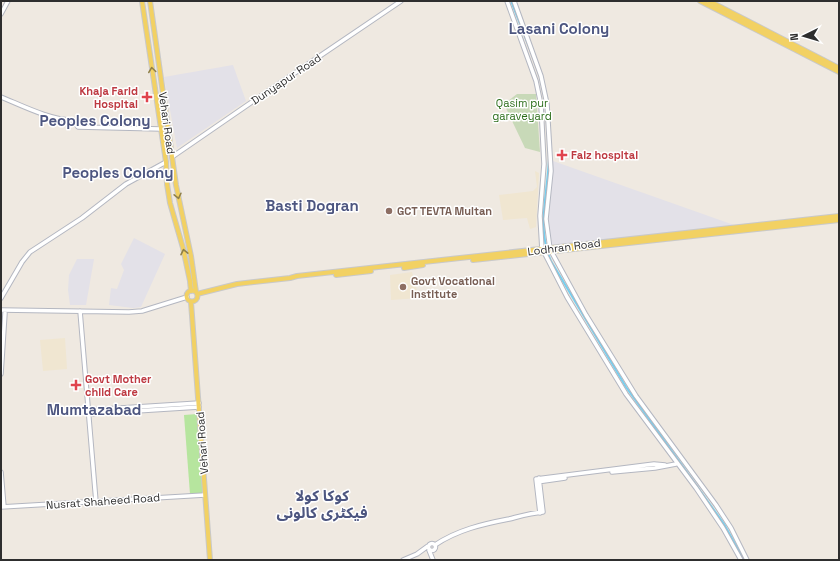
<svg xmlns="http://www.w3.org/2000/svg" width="840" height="561" viewBox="0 0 840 561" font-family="'Space Grotesk','Noto Sans Arabic',sans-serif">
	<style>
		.industrial { fill: #e3e1e8 }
		.education { fill: #f0e6d1 }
		.green { fill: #b6e59e }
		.cemetery { fill: #c8d9b8 }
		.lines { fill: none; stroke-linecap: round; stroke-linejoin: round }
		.canal { stroke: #75cff0; stroke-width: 2 }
		.secondary-casing { stroke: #b4b7c1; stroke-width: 5.5 }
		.primary-casing { stroke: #c9c9c9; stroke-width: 6 }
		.secondary { stroke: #fff; stroke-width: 3.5 }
		.primary { stroke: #f2d163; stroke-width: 4 }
		.oneway { stroke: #908048 }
		.health-dot { fill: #e0444e; stroke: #fff; stroke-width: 1.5 }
		.education-dot { fill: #8d6e63; stroke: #fff; stroke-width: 1.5 }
		.labels { text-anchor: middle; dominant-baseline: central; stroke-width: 3; stroke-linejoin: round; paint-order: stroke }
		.street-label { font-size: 11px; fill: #2e2e2e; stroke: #fff }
		.health-label { font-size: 11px; font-weight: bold; fill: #be3a42; stroke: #fff; text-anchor: start }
		.park-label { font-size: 11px; fill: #2c6e1b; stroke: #fff }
		.education-label { font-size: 11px; font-weight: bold; fill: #785e54; stroke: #fff; text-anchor: start }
		.district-label { font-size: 15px; font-weight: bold; fill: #4d5680; stroke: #fff }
	</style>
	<rect width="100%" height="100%" fill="#efe9e1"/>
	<path class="industrial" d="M 233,65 L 246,101 L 177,148 L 164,77 Z
		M 553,161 L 734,225 L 551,247 L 548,226 Z
		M 134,238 L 165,254 L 141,307 L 133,308 L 109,305 L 111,288 L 117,289 L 124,270 L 121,264 Z
		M 77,259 L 94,259 L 86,305 L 70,305 L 68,290 L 69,275 Z"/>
	<path class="education" d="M 535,171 L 539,173 L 536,227 L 530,229 L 527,218 L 503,220 L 499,195 L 533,191 L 537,187 Z
		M 412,272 L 419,298 L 391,300 L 390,275 Z
		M 65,338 L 67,369 L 43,371 L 40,340 Z"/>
	<path class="green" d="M 197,414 L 203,493 L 190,494 L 184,415 Z"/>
	<path class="cemetery" d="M 517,94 L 536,94 L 540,152 L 525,148 L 504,104 Z"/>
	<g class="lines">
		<path class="canal" d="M 511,1 L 531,52
			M 549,158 C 548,192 536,228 551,261 L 626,387 L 724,524 L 744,560"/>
		<defs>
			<path id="secondary" d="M 507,1 L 536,81 L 541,105 L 544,164 L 540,216 L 542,250
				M 514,1 L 541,76 L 547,104 L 551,171 L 546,219 L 550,249
				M 1,14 L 8,1
				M 1,97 C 23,106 50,120 73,120 L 78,127 L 161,129
				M 172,157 L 249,104 L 401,1
				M 551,251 L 586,315 L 636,396 L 716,505 L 731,528 L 747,560
				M 544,252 L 567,297 L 626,394 L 696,488 L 723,528 L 741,560
				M 1,298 L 22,262 L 30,252 L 82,218 L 126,184 L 166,162
				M 1,310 L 129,312 L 142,311 L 187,297
				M 80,311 L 96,502
				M 1,374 L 5,313
				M 89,410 L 199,403
				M 89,414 L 199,407
				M 1,472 L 4,507
				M 612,472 L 655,468 L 676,464
				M 537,482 L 565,478
				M 1,507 L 205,495
				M 540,513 L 536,479 L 654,464 L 665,465
				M428.5 547a3.5 3.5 0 1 1 7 0a3.5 3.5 0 1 1-7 0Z
				M 435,545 C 457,530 483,524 509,519 C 521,516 531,513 543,512 L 539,478
				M 429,550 L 433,560
				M 403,560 L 417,554 L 428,546"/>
			<path id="primary" d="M 142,1 L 166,162 L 167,184 L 170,203 L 183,248 L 190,281 L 191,291
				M 150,1 L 176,185 L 191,256 L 196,292
				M 700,1 L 839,72
				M 709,1 L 839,68
				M 473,260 L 839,220
				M 404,268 L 423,265
				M 336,275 L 371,271
				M186.5 296a5.5 5.5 0 1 1 11 0a5.5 5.5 0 1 1-11 0Z
				M 197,294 L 237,284 L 290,278 L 297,276 L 839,216
				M 191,302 L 210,560"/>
		</defs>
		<use href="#secondary" class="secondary-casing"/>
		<use href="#primary" class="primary-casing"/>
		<use href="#secondary" class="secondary"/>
		<use href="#primary" class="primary"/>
	</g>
	<defs><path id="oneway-chevron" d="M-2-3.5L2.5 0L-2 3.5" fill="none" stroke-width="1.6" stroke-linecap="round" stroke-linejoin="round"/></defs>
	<g class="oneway">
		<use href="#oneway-chevron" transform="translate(152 70) rotate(-98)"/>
		<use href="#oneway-chevron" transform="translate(178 196) rotate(77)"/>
		<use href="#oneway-chevron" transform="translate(184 252) rotate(-102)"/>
	</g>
	<g class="health-dot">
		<path d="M145 91h4v4h4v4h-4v4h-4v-4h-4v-4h4z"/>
		<path d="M560 149h4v4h4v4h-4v4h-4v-4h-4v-4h4z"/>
		<path d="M74 379h4v4h4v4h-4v4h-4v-4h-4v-4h4z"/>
	</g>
	<g class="education-dot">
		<circle cx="389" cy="211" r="4"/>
		<circle cx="403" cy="287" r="4"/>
	</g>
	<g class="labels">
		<g class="street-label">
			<text transform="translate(286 79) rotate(-34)">Dunyapur Road</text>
			<text transform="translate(167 123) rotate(82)">Vehari Road</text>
			<text transform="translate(564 247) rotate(-7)">Lodhran Road</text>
			<text transform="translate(202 443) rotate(-94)">Vehari Road</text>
			<text transform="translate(103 501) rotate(-4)">Nusrat Shaheed Road</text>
		</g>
		<g class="health-label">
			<text x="138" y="91" text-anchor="end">Khaja Farid<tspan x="138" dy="13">Hospital</tspan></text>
			<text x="571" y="155">Faiz hospital</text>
			<text x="85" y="379">Govt Mother<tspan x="85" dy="13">child Care</tspan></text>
		</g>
		<g class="park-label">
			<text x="522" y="103">Qasim pur<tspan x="522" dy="13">garaveyard</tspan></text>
		</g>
		<g class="education-label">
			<text x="397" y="211">GCT TEVTA Multan</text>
			<text x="411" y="281">Govt Vocational<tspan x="411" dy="13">Institute</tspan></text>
		</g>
		<g class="district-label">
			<text x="559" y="28">Lasani Colony</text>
			<text x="95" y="120">Peoples Colony</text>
			<text x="118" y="172">Peoples Colony</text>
			<text x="312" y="205">Basti Dogran</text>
			<text x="94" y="409">Mumtazabad</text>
			<text x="322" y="495">کوکا کولا<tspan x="322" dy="17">فیکٹری کالونی</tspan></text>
		</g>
	</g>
	<rect width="840" height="561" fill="none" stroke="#2e2e2e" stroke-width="4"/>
	<g transform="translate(804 36) rotate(265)" stroke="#ffffff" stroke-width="3" paint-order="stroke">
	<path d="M0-3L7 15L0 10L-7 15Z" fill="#2e2e2e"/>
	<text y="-6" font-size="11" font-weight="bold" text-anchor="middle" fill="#2e2e2e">N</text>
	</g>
</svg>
